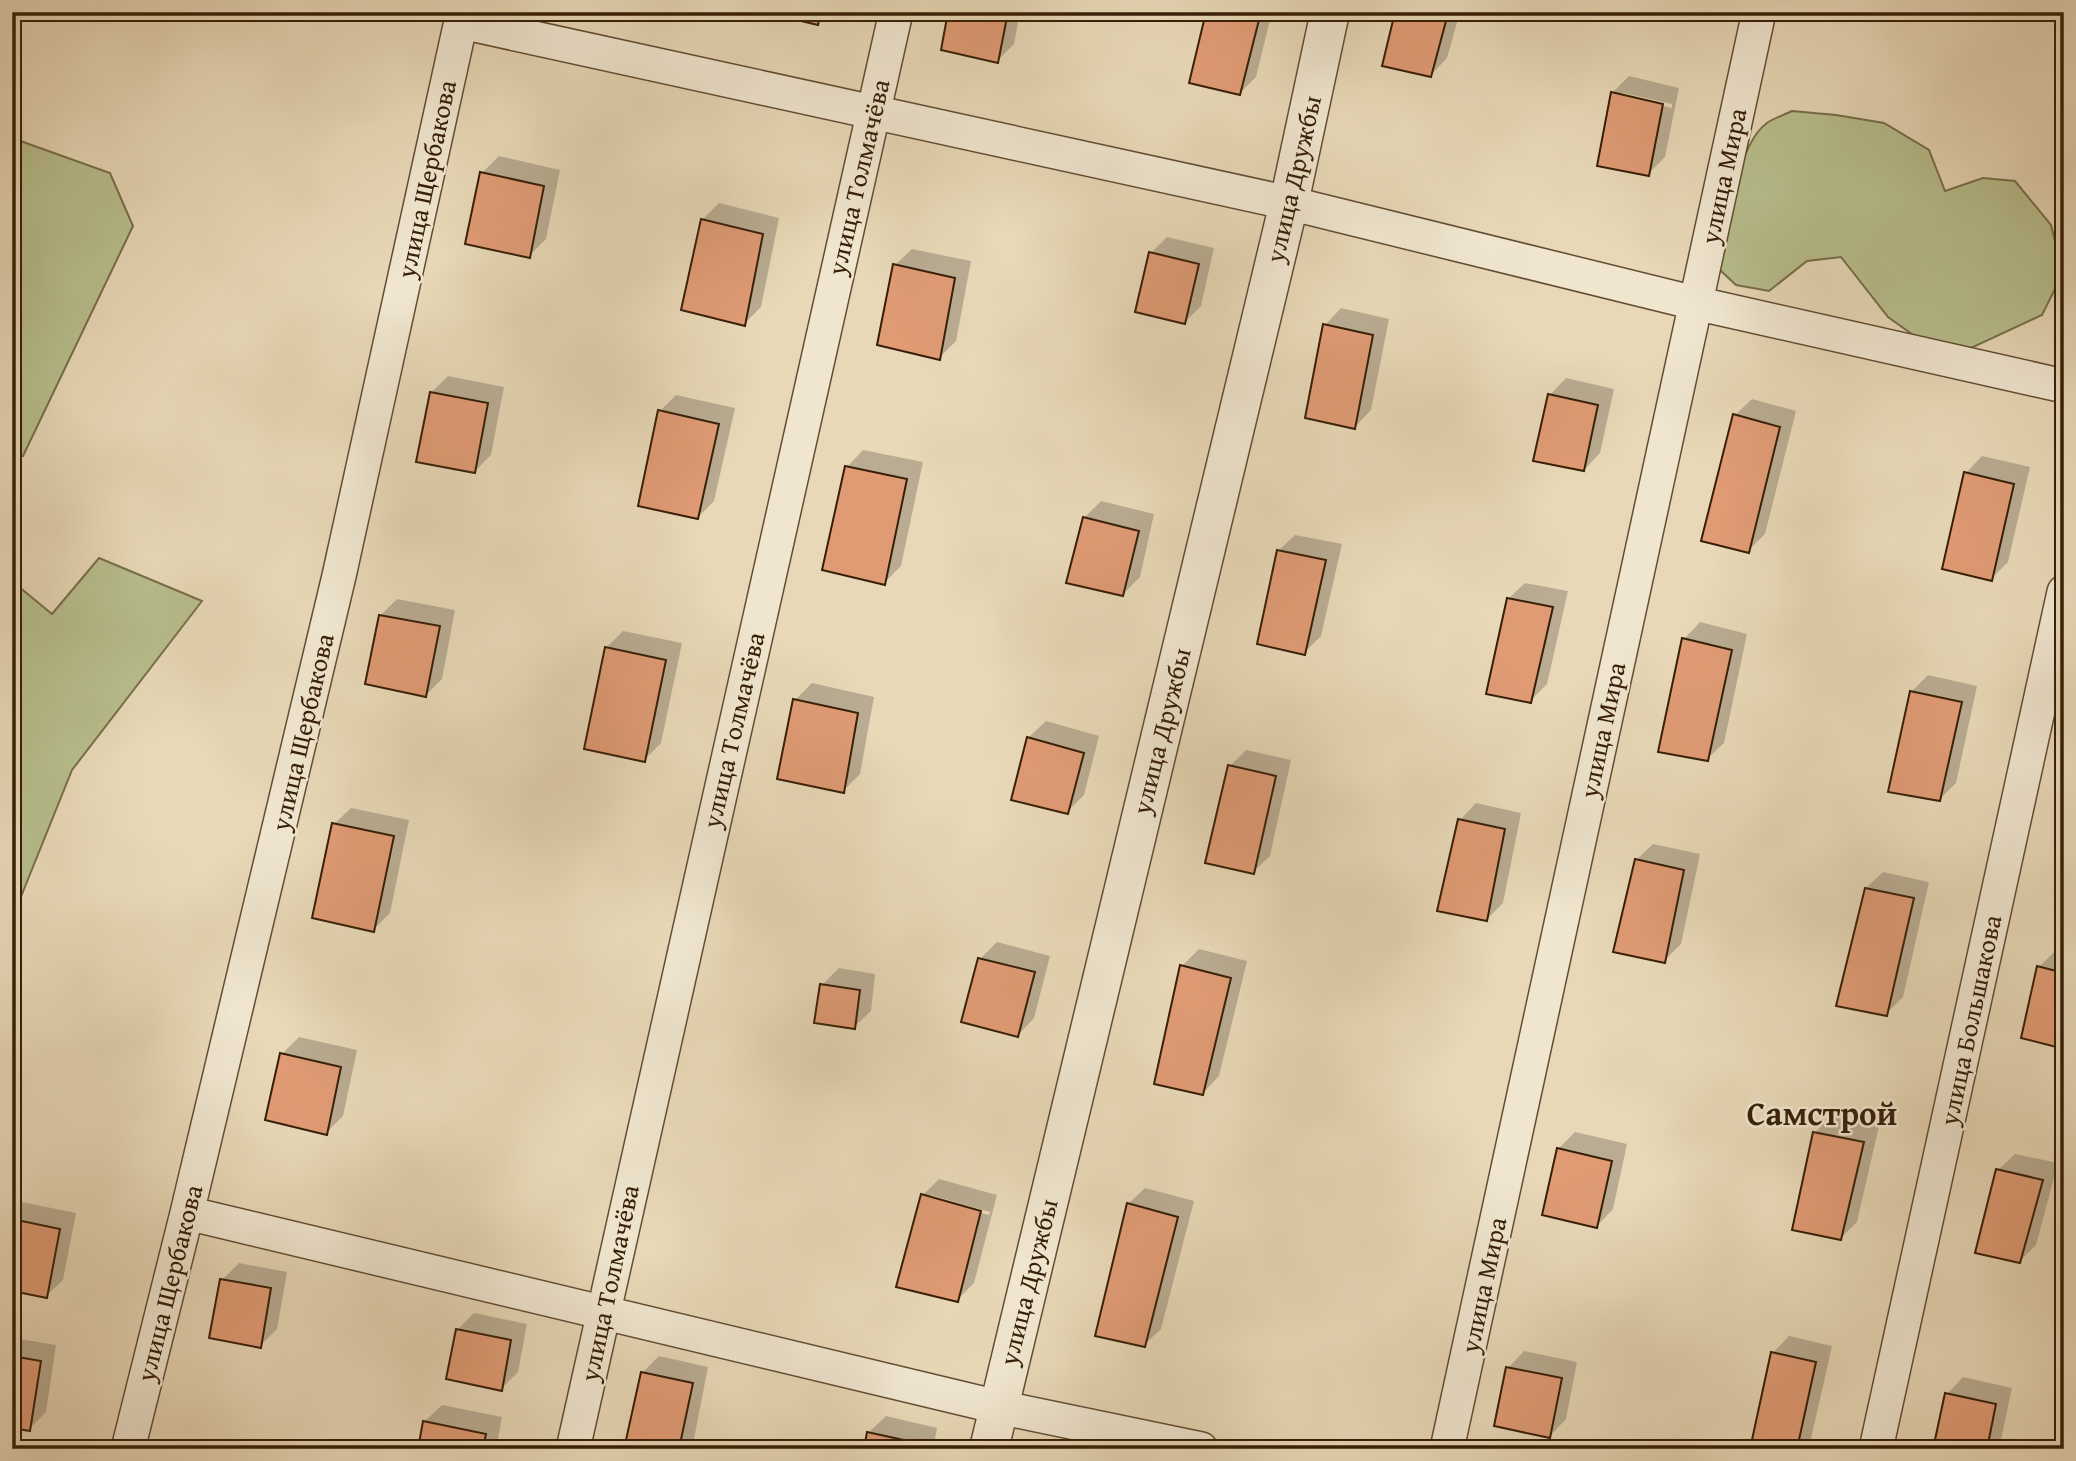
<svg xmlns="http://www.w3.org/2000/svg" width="2076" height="1461" viewBox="0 0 2076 1461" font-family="'Gentium Book Plus',serif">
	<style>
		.green { fill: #b8be8d; stroke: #786e4a; stroke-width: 2 }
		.shadow { fill: #0003; fill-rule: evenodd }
		.building { fill: #e09b75; stroke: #371f07; stroke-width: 2 }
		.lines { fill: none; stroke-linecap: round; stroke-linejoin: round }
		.minor-casing { stroke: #634d33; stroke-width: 36 }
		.tertiary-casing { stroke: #634d33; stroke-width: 41 }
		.minor { stroke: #f0e6d0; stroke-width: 33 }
		.tertiary { stroke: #f0e6d0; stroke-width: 38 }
		.labels { text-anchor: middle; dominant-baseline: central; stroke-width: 5; stroke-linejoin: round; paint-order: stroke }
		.street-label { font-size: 26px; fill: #371f07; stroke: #f0e6d0 }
		.district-label { font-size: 33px; font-weight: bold; fill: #371f07; stroke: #f0e6d0 }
	</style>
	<rect width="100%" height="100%" fill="#e8d8b7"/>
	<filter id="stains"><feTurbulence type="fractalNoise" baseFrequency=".00286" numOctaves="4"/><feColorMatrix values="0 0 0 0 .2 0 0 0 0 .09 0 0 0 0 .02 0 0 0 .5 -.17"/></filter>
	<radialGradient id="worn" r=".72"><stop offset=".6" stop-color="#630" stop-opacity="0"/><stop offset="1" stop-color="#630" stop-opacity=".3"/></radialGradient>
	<path class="green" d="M 1792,111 L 1836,115 L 1884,123 L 1929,150 L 1945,191 L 1983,178 L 2015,181 L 2051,225 L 2063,273 L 2042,315 L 1971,348 L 1916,337 L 1888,317 L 1841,257 L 1807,261 L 1769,291 L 1736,285 L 1720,270 C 1721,236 1738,143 1767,123 C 1774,118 1784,115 1792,111 Z
		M 12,138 L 110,173 L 133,226 L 23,456 L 12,457 Z
		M 99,558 L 202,601 L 72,770 L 12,919 L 12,581 L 52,614 Z"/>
	<path class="shadow" d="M 771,12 L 828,12 L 818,23 Z
		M 950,12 L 1020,12 L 1014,44 L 997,61 Z
		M 1208,12 L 1272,12 L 1256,77 L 1240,93 Z
		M 1397,12 L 1460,12 L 1447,58 L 1431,75 Z
		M 1629,76 L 1679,88 L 1665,157 L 1648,174 L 1612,93 ZM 1623,93 L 1672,104 L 1672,108 L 1623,97 Z
		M 499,156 L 560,170 L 546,239 L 529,256 L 482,173 Z
		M 719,203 L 779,218 L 761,307 L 744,324 L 702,220 Z
		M 1167,237 L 1214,248 L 1201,306 L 1185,322 L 1151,253 Z
		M 912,249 L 971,261 L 956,341 L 939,358 L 895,265 Z
		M 1341,308 L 1389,319 L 1371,410 L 1355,427 L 1325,325 Z
		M 448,376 L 504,387 L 491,455 L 474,472 L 432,392 Z
		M 1566,378 L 1614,389 L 1600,453 L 1584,470 L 1550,395 Z
		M 676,395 L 735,408 L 714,501 L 698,517 L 660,411 Z
		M 1752,399 L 1796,411 L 1765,534 L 1748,551 L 1735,415 Z
		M 863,450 L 923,462 L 901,566 L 884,583 L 847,467 Z
		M 1982,456 L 2030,467 L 2008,562 L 1991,579 L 1966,473 Z
		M 1101,501 L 1154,514 L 1140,577 L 1123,594 L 1084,518 Z
		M 1295,535 L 1342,544 L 1321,636 L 1304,653 L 1278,551 Z
		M 1525,583 L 1568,591 L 1547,684 L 1530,701 L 1508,599 Z
		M 397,599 L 455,610 L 442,679 L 426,695 L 380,616 Z
		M 1700,622 L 1747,634 L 1724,743 L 1707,759 L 1684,639 Z
		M 623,631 L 682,643 L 661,743 L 644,760 L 607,647 Z
		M 1928,675 L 1977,686 L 1956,783 L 1939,800 L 1911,692 Z
		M 812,683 L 874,697 L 860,774 L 843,791 L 795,700 Z
		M 1046,721 L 1099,736 L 1084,795 L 1067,812 L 1013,799 L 1029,737 Z
		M 1246,750 L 1291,760 L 1270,856 L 1253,872 L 1230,766 Z
		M 1476,803 L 1521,813 L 1503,903 L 1487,919 L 1460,820 Z
		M 351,808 L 409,820 L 390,913 L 373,930 L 334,824 Z
		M 1653,844 L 1700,854 L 1681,944 L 1664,961 L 1636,860 Z
		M 1883,872 L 1929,882 L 1903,997 L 1886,1014 L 1866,888 Z
		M 997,942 L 1050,956 L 1034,1018 L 1018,1035 L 980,959 Z
		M 1199,949 L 1247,961 L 1219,1076 L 1203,1093 L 1182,966 Z
		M 2055,951 L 2064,953 L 2064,1047 L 2039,967 Z
		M 839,968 L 875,974 L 871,1011 L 854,1027 L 822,985 Z
		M 299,1037 L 357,1050 L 343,1116 L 326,1133 L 282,1054 Z
		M 1831,1116 L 1879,1126 L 1857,1222 L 1840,1239 L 1815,1133 Z
		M 1575,1132 L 1627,1144 L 1613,1209 L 1597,1226 L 1558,1149 Z
		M 2015,1154 L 2058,1163 L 2036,1245 L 2020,1261 L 1998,1170 Z
		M 939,1179 L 997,1195 L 974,1283 L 957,1300 L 923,1195 ZM 931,1195 L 990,1212 L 989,1215 L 931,1199 Z
		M 1145,1188 L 1194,1201 L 1161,1329 L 1144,1345 L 1128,1204 Z
		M 12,1200 L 76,1213 L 63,1280 L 46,1296 L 12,1289 Z
		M 239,1263 L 287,1272 L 277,1329 L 260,1346 L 222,1280 Z
		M 474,1313 L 527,1324 L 518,1372 L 501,1389 L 458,1329 Z
		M 1789,1336 L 1832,1346 L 1810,1443 L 1804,1449 L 1752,1449 L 1773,1353 Z
		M 14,1338 L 56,1345 L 46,1412 L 29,1429 L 12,1426 L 12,1340 Z
		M 1524,1351 L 1577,1362 L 1566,1419 L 1550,1436 L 1508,1368 Z
		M 659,1356 L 708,1367 L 692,1449 L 626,1449 L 642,1373 Z
		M 1963,1377 L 2012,1388 L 1999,1449 L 1935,1449 L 1947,1394 Z
		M 442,1405 L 502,1417 L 496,1449 L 420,1449 L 425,1421 Z
		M 886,1416 L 937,1428 L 933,1449 L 865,1449 L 869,1432 Z"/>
	<path class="building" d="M 763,12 L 821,12 L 818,25 Z
		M 948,12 L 1008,12 L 998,63 L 941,50 Z
		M 1206,12 L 1261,12 L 1240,95 L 1189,83 Z
		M 1395,12 L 1410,12 L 1446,21 L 1431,77 L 1382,66 Z
		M 1611,92 L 1663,104 L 1649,176 L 1597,166 Z
		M 480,172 L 544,186 L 530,258 L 465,244 Z
		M 701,219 L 763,234 L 745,326 L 681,310 Z
		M 1149,252 L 1199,264 L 1185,324 L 1135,312 Z
		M 893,264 L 955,278 L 940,360 L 877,345 Z
		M 1323,324 L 1373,335 L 1355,429 L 1305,418 Z
		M 430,392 L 488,403 L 475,473 L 416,462 Z
		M 1548,394 L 1598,405 L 1584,471 L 1533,461 Z
		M 658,410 L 719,424 L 698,519 L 638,506 Z
		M 1733,414 L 1780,427 L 1749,553 L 1701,541 Z
		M 845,466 L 907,479 L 885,585 L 822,570 Z
		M 1964,472 L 2014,484 L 1992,581 L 1942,569 Z
		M 1083,517 L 1139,531 L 1123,596 L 1066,583 Z
		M 1277,550 L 1326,560 L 1305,655 L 1257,644 Z
		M 1507,598 L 1553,607 L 1531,703 L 1486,694 Z
		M 379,615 L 440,626 L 426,697 L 365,684 Z
		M 1682,638 L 1732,650 L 1708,761 L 1658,752 Z
		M 605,647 L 666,660 L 645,762 L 584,749 Z
		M 1910,691 L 1962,702 L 1940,801 L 1888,792 Z
		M 793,699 L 858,713 L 844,793 L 777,779 Z
		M 1027,737 L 1084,753 L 1068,814 L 1011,800 Z
		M 1228,765 L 1276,776 L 1254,874 L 1205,863 Z
		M 1458,819 L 1505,829 L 1487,921 L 1437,911 Z
		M 332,823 L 394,836 L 374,932 L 312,918 Z
		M 1635,859 L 1684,870 L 1665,963 L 1613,952 Z
		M 1865,888 L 1914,898 L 1887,1016 L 1836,1006 Z
		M 978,958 L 1035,972 L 1018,1037 L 961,1022 Z
		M 1180,965 L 1231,978 L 1203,1095 L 1154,1084 Z
		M 2037,966 L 2064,973 L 2064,1049 L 2021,1038 Z
		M 820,984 L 860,990 L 855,1029 L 814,1023 Z
		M 280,1053 L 341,1067 L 327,1135 L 265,1120 Z
		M 1813,1132 L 1864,1142 L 1841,1240 L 1792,1230 Z
		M 1557,1148 L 1612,1161 L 1597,1228 L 1542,1215 Z
		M 1996,1169 L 2043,1180 L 2020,1263 L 1975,1253 Z
		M 921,1194 L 981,1211 L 958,1302 L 896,1287 Z
		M 1127,1203 L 1178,1217 L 1145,1347 L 1095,1336 Z
		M 12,1219 L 60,1229 L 47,1298 L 12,1291 Z
		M 220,1279 L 271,1288 L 261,1348 L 209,1338 Z
		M 456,1329 L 511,1340 L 502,1391 L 446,1379 Z
		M 1771,1352 L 1816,1362 L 1797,1449 L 1750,1449 Z
		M 12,1356 L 41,1361 L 30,1431 L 12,1428 Z
		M 1506,1367 L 1562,1378 L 1550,1438 L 1494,1426 Z
		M 641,1372 L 693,1383 L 679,1449 L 624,1449 Z
		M 1945,1393 L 1996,1404 L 1987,1449 L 1933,1449 Z
		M 423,1421 L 486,1434 L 483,1449 L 418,1449 Z
		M 867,1432 L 922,1444 L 921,1449 L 864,1449 Z"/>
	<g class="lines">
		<defs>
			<path id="minor" d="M 461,22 L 1289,203 L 1695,303 L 2064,386
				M 187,1213 L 998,1407 L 1201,1449
				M 128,1449 L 187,1213 L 339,576 L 463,12
				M 573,1449 L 896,12
				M 1447,1449 L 1759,12
				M 1876,1449 L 2064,592"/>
			<path id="tertiary" d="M 989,1449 L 1289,203 L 1330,12"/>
		</defs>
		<use href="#minor" class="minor-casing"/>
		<use href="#tertiary" class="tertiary-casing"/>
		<use href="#minor" class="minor"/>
		<use href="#tertiary" class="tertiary"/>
	</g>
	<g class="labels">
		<g class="street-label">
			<text transform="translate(1723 176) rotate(-78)">улица Мира</text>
			<text transform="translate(858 177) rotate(-77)">улица Толмачёва</text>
			<text transform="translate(426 179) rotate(-78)">улица Щербакова</text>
			<text transform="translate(1293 179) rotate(-77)">улица Дружбы</text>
			<text transform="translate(733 730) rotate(-77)">улица Толмачёва</text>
			<text transform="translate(1602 730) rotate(-78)">улица Мира</text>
			<text transform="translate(1161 731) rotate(-76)">улица Дружбы</text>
			<text transform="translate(302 732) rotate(-77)">улица Щербакова</text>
			<text transform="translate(1970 1020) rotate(-78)">улица Большакова</text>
			<text transform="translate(1028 1282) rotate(-76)">улица Дружбы</text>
			<text transform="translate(169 1283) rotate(-76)">улица Щербакова</text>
			<text transform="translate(609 1283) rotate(-78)">улица Толмачёва</text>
			<text transform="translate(1483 1285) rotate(-78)">улица Мира</text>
		</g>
		<g class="district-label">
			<text x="1822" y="1113">Самстрой</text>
		</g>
	</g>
	<rect width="2076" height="1461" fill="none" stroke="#e8d8b7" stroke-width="42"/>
	<rect x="14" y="14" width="2048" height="1433" fill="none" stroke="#371f07" stroke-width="3.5"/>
	<rect x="21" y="21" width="2034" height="1419" fill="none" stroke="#371f07" stroke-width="2"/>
	<rect width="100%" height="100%" filter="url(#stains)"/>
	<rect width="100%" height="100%" fill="url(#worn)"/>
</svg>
